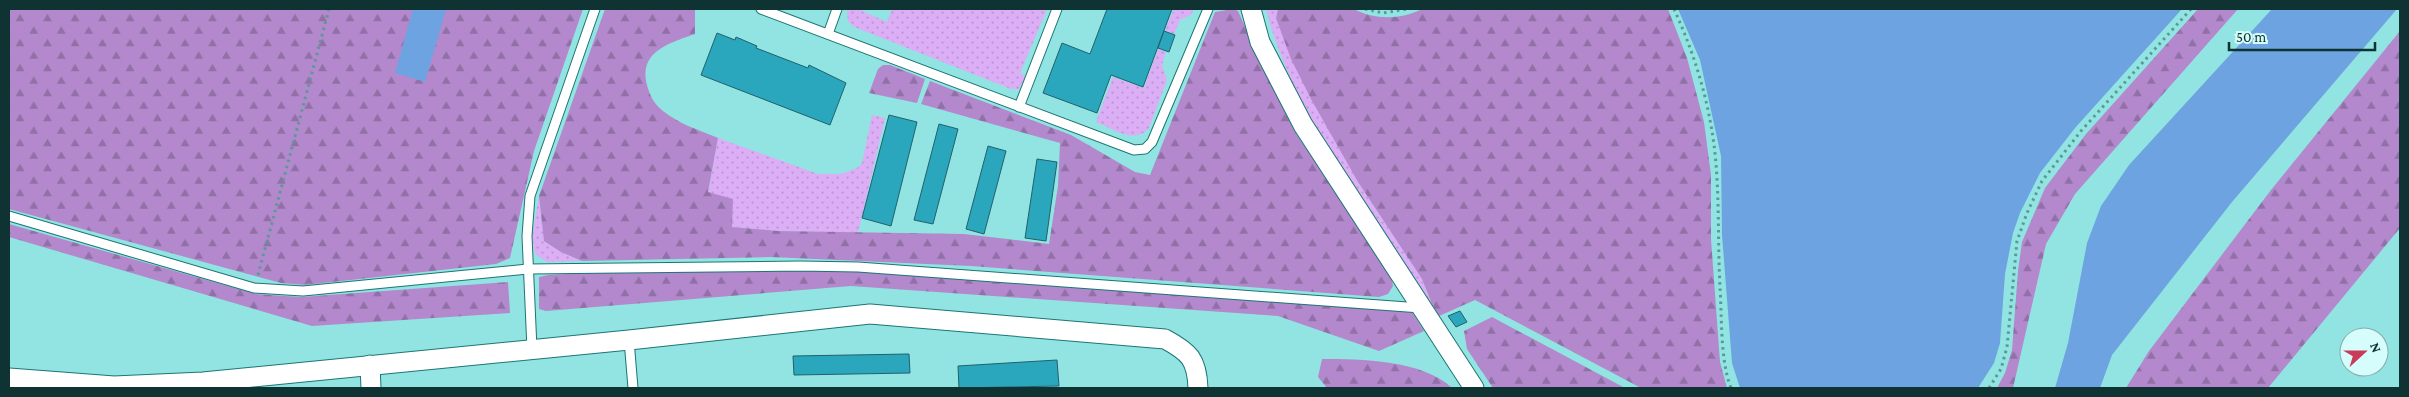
<svg xmlns="http://www.w3.org/2000/svg" width="2409" height="397" font-family="'Crimson Pro',serif">
	<style>
		.grass { fill: url(#grass-dots) }
		.forest { fill: url(#forest-firs) }
		.water { fill: #6da3e1 }
		.building { fill: #2aa7bd; stroke: #22606c }
		.lines { fill: none; stroke-linecap: round; stroke-linejoin: round }
		.service-casing { stroke: #1b7674; stroke-width: 11 }
		.minor-casing { stroke: #1b7674; stroke-width: 21 }
		.path { stroke: #5a9997; stroke-width: 3; stroke-dasharray: 2.5 4; stroke-linecap: butt }
		.service { stroke: #fff; stroke-width: 9 }
		.minor { stroke: #fff; stroke-width: 19 }
	</style>
	<defs>
		<pattern id="grass-dots" width="8" height="8" patternUnits="userSpaceOnUse" patternTransform="scale(1.25)"><rect width="8" height="8" fill="#dbaef5"/><path d="M2 2h.1M6 6h.1" fill="none" stroke="#bb96d2" stroke-width="1.8" stroke-linecap="round"/></pattern>
		<pattern id="forest-firs" width="22" height="20" patternUnits="userSpaceOnUse" patternTransform="scale(1.25)"><rect width="22" height="20" fill="#b388cc"/><path d="M5 1l3.5 6h-7zM16 11l3.5 6h-7z" fill="#9070a6"/></pattern>
	</defs>
	<rect width="100%" height="100%" fill="#91e4e1"/>
	<g class="grass">
		<polygon points="852,9 858,9 887,22 892,9 1047,9 1020,73 1026,76 1019,89 1011,89 854,27 848,21 847,11"/>
		<polygon points="1174,9 1194,9 1191,15 1180,20 1174,34 1165,30"/>
		<path d="M 1266,9 L 1278,9 L 1276,18 L 1358,182 L 1422,279 L 1432,304 L 1439,316 L 1437,317 C 1410,275 1383,234 1356,192 C 1319,134 1283,77 1266,9 Z"/>
		<path d="M 1158,49 L 1166,52 L 1162,65 L 1167,80 L 1149,128 C 1135,145 1113,129 1096,122 L 1113,77 L 1144,88 Z"/>
		<polygon points="872,115 885,118 858,233 778,231 732,227 708,193 718,138 818,174 841,174 857,168 862,163"/>
		<polygon points="539,196 544,241 561,252 582,261 547,262 535,254 532,237"/>
	</g>
	<g class="forest">
		<polygon points="9,9 583,9 534,151 510,258 496,264 305,285 281,283 9,209"/>
		<path d="M 605,9 L 695,9 L 695,34 C 669,43 638,52 647,85 C 650,96 654,104 663,111 C 679,124 699,130 718,138 L 708,192 L 733,199 L 732,227 L 778,231 L 964,234 L 1049,244 L 1058,186 L 1060,143 L 921,104 L 930,81 L 1071,135 L 1135,172 L 1150,175 L 1215,12 L 1233,9 L 1238,11 L 1267,76 L 1295,132 L 1391,276 L 1393,286 L 1388,294 L 1379,297 L 971,266 L 770,257 L 582,261 L 561,252 L 544,241 L 539,196 Z"/>
		<path d="M 1278,9 L 1354,9 C 1374,20 1401,20 1422,9 L 1668,9 L 1687,58 L 1704,122 L 1711,175 L 1711,239 L 1720,362 L 1727,388 L 1641,388 L 1475,300 L 1439,316 L 1432,304 L 1422,279 L 1358,182 L 1311,99 L 1291,59 L 1276,18 Z"/>
		<polygon points="2198,9 2238,9 2075,194 2046,244 2013,388 1997,388 2005,373 2012,350 2018,271 2022,242 2045,188 2086,134"/>
		<polygon points="2400,31 2400,228 2268,388 2126,388 2149,351 2271,190"/>
		<polygon points="883,65 890,65 925,79 917,103 869,93 878,69"/>
		<polygon points="9,224 256,294 301,297 508,282 510,313 312,326 9,237"/>
		<polygon points="801,270 857,271 1275,300 1412,312 1424,331 1379,351 1278,316 851,286 546,311 539,309 539,277 548,275 620,271"/>
		<polygon points="1492,317 1625,388 1493,388 1467,349 1464,331"/>
		<path d="M 1322,359 C 1360,359 1423,360 1452,388 L 1327,388 L 1318,377 Z"/>
	</g>
	<g class="water">
		<polygon points="413,9 446,9 425,82 395,73"/>
		<polygon points="1678,9 2182,9 2075,128 2040,173 2020,213 2013,233 2005,274 2000,343 1994,363 1978,388 1740,388 1732,363 1722,235 1721,156 1700,60"/>
		<polygon points="2272,9 2397,9 2232,202 2112,355 2100,388 2055,388 2068,343 2087,243 2101,206 2129,165"/>
	</g>
	<g class="building">
		<polygon points="1107,9 1172,9 1143,87 1111,75 1097,113 1043,93 1062,43 1090,54"/>
		<polygon points="1164,31 1175,35 1169,52 1158,48"/>
		<polygon points="717,33 735,40 736,37 757,46 756,48 808,68 809,65 846,83 830,125 701,75"/>
		<polygon points="889,115 917,122 891,226 862,218"/>
		<polygon points="939,124 958,129 933,224 914,220"/>
		<polygon points="988,146 1006,151 984,234 966,229"/>
		<polygon points="1037,159 1057,162 1046,241 1025,238"/>
		<polygon points="1460,311 1467,322 1456,327 1448,316"/>
		<polygon points="909,354 910,373 794,375 793,356"/>
		<polygon points="1057,360 1059,386 959,388 958,366"/>
	</g>
	<g class="lines">
		<defs>
			<g id="service">
				<polyline points="761,9 1134,150 1145,149 1152,142 1208,9"/>
				<polyline points="828,34 837,9"/>
				<polyline points="1019,107 1057,9"/>
				<polyline points="9,216 254,288 303,291 528,269 800,266 858,267 1421,308"/>
				<polyline points="629,340 633,388"/>
				<polyline points="532,349 527,236 530,196 595,9"/>
			</g>
			<g id="minor">
				<polyline points="1251,9 1260,42 1303,125 1474,388"/>
				<polyline points="370,365 371,388"/>
				<path d="M 9,378 L 114,386 L 203,382 L 629,340 L 870,314 L 1165,339 C 1189,352 1197,359 1198,388"/>
			</g>
		</defs>
		<use href="#service" class="service-casing"/>
		<use href="#minor" class="minor-casing"/>
		<g class="path">
			<polyline points="1365,9 1383,13 1408,9"/>
			<path d="M 1674,9 C 1690,44 1703,82 1710,120 C 1721,175 1717,232 1720,287 C 1722,317 1720,360 1731,388"/>
			<polyline points="258,275 329,9"/>
			<polyline points="1989,388 2001,369 2007,347 2017,241 2027,213 2042,181 2081,131 2191,9"/>
		</g>
		<use href="#service" class="service"/>
		<use href="#minor" class="minor"/>
	</g>
	<rect width="2409" height="397" fill="none" stroke="#0f3332" stroke-width="20"/>
	<g transform="translate(2364 352) rotate(69)"><circle r="24" fill="#d5fdfb" stroke="#86acab"/>
	<path d="M0-4L9 19L0 12L-9 19Z" fill="#ca3a59"/>
	<text y="-8" font-size="14" font-weight="bold" text-anchor="middle" fill="#0f3332">N</text>
	</g>
	<path d="M2229 42v8h146v-8" fill="none" stroke="#0f3332" stroke-width="2.5"/>
	<text x="2236" y="42" font-size="15" fill="#0f3332" stroke="#d5fdfb" stroke-width="4" paint-order="stroke">50 m</text>
</svg>
